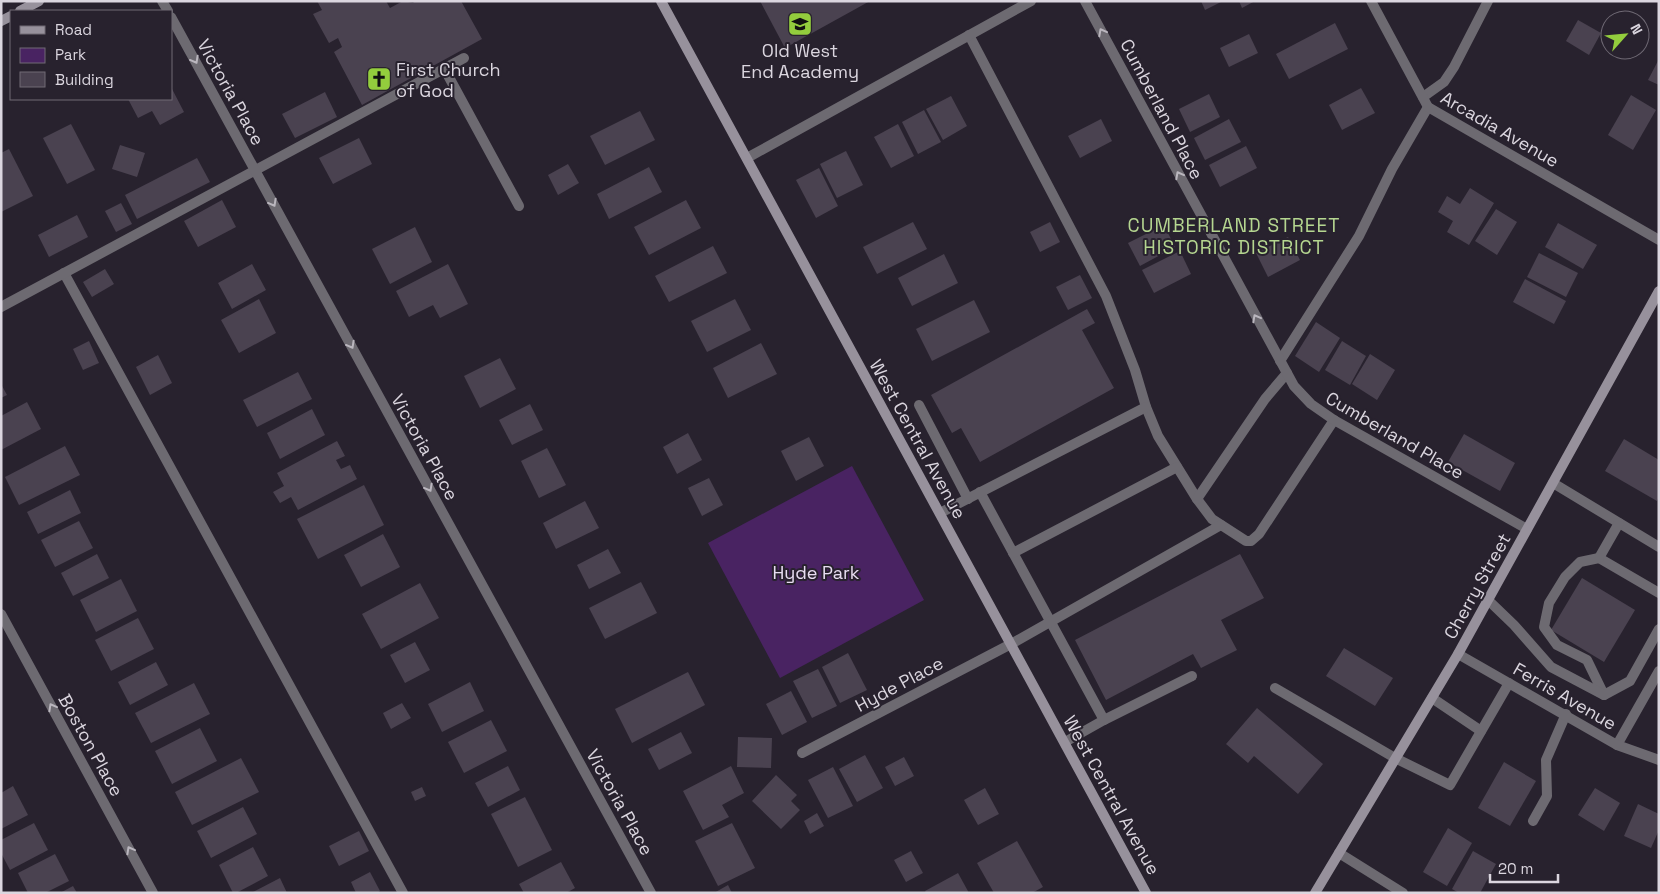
<svg xmlns="http://www.w3.org/2000/svg" width="1660" height="894" font-family="'Space Grotesk',sans-serif">
	<style>
		.green { fill: #492362 }
		.building { fill: #4a4250 }
		.lines { fill: none; stroke-linecap: round; stroke-linejoin: round }
		.lane { stroke: #6d6a71; stroke-width: 10 }
		.street { stroke: #6d6a71; stroke-width: 10 }
		.secondary { stroke: #97919c; stroke-width: 10 }
		.oneway { stroke: #bab6be }
		.labels { text-anchor: middle; dominant-baseline: central; stroke-width: 4; stroke-linejoin: round; paint-order: stroke }
		.poi-label { font-size: 18px; fill: #dbd6df; stroke: #28222e }
		.street-label { font-size: 18px; fill: #dbd6df; stroke: #28222e }
		.park-label { font-size: 18px; fill: #e8ddf2; stroke: #28222e }
		.neighbourhood-label { font-size: 19px; letter-spacing: 1px; fill: #b5d690; stroke: #28222e }
	</style>
	<rect width="100%" height="100%" fill="#28222e"/>
	<polygon class="green" points="852,466 924,600 780,678 708,543"/>
	<g class="building">
		<polygon points="317,1 386,1 390,8 403,1 413,3 415,1 461,1 482,39 362,105 334,52 342,47 338,38 329,43 313,14 322,10"/>
		<polygon points="760,1 870,1 785,48"/>
		<polygon points="1201,1 1223,1 1205,10"/>
		<polygon points="1239,1 1255,1 1242,8"/>
		<polygon points="1578,20 1601,33 1589,55 1566,41"/>
		<polygon points="1335,23 1348,49 1289,79 1276,54"/>
		<polygon points="1249,34 1258,53 1229,67 1220,48"/>
		<polygon points="1659,59 1659,85 1648,80"/>
		<polygon points="171,87 184,112 160,125 152,111 138,118 128,99 171,99"/>
		<polygon points="1361,88 1375,113 1342,130 1329,105"/>
		<polygon points="325,92 337,117 295,138 282,114"/>
		<polygon points="1209,94 1220,117 1190,132 1179,109"/>
		<polygon points="1631,95 1656,110 1633,150 1608,135"/>
		<polygon points="951,96 967,126 943,140 926,109"/>
		<polygon points="924,110 941,142 918,154 902,122"/>
		<polygon points="640,111 655,140 605,165 590,136"/>
		<polygon points="1101,119 1112,141 1080,158 1068,136"/>
		<polygon points="1229,119 1241,142 1205,160 1194,138"/>
		<polygon points="71,124 95,170 67,184 43,138"/>
		<polygon points="898,124 914,156 891,168 874,137"/>
		<polygon points="359,138 372,164 333,184 319,158"/>
		<polygon points="120,145 145,153 137,177 112,169"/>
		<polygon points="1246,146 1257,168 1220,187 1209,165"/>
		<polygon points="9,149 33,196 1,212 1,153"/>
		<polygon points="846,151 863,185 837,198 820,164"/>
		<polygon points="197,158 210,182 137,219 125,195"/>
		<polygon points="568,164 579,183 558,195 548,175"/>
		<polygon points="649,167 662,192 609,219 597,194"/>
		<polygon points="819,168 838,206 816,218 796,180"/>
		<polygon points="1470,188 1494,203 1469,245 1447,232 1453,221 1438,212 1447,196 1460,204"/>
		<polygon points="222,200 236,227 198,247 184,221"/>
		<polygon points="686,200 701,228 649,255 634,227"/>
		<polygon points="121,203 132,224 116,232 105,211"/>
		<polygon points="1496,209 1517,222 1497,255 1475,241"/>
		<polygon points="77,215 88,237 49,257 38,235"/>
		<polygon points="913,222 927,249 877,274 863,247"/>
		<polygon points="1050,222 1060,242 1040,252 1030,232"/>
		<polygon points="1558,223 1597,245 1583,269 1545,247"/>
		<polygon points="1164,225 1175,247 1140,266 1128,243"/>
		<polygon points="415,227 432,262 390,284 372,249"/>
		<polygon points="1288,237 1300,260 1268,277 1256,253"/>
		<polygon points="713,246 727,273 669,302 655,276"/>
		<polygon points="1180,251 1191,274 1154,293 1142,270"/>
		<polygon points="1539,253 1578,273 1566,297 1527,277"/>
		<polygon points="944,254 958,283 912,306 898,278"/>
		<polygon points="252,264 266,290 232,309 218,283"/>
		<polygon points="448,264 468,304 440,318 433,305 409,317 396,291"/>
		<polygon points="105,269 114,284 92,297 83,282"/>
		<polygon points="1080,275 1092,298 1068,310 1056,287"/>
		<polygon points="1525,279 1566,301 1554,324 1513,302"/>
		<polygon points="259,299 276,333 239,353 221,320"/>
		<polygon points="735,299 751,330 707,352 691,321"/>
		<polygon points="974,300 990,332 932,361 916,329"/>
		<polygon points="1087,309 1095,323 1082,330 1114,388 980,462 961,428 952,433 931,395"/>
		<polygon points="1316,322 1340,338 1319,372 1295,356"/>
		<polygon points="89,341 99,363 83,370 73,349"/>
		<polygon points="1342,341 1366,356 1350,385 1325,370"/>
		<polygon points="761,343 777,374 728,398 713,368"/>
		<polygon points="1370,354 1395,370 1377,400 1352,384"/>
		<polygon points="158,355 172,383 150,395 136,367"/>
		<polygon points="500,358 516,389 480,408 464,376"/>
		<polygon points="298,372 312,399 257,427 243,400"/>
		<polygon points="1,384 7,395 1,398"/>
		<polygon points="27,402 41,429 1,450 1,416"/>
		<polygon points="530,404 543,430 512,445 499,420"/>
		<polygon points="312,409 325,435 280,459 267,433"/>
		<polygon points="688,433 702,460 677,474 663,447"/>
		<polygon points="1464,434 1515,463 1500,491 1448,462"/>
		<polygon points="809,437 824,466 796,481 781,451"/>
		<polygon points="1624,439 1659,460 1659,497 1657,501 1605,471"/>
		<polygon points="337,441 345,456 336,460 341,469 350,465 357,479 298,510 291,497 280,503 273,492 284,486 277,473"/>
		<polygon points="65,446 80,475 19,505 5,477"/>
		<polygon points="547,448 566,485 539,498 521,461"/>
		<polygon points="709,478 723,505 702,516 688,488"/>
		<polygon points="364,485 384,525 318,559 297,519"/>
		<polygon points="70,490 81,513 38,534 27,512"/>
		<polygon points="585,501 599,528 556,549 543,523"/>
		<polygon points="79,521 93,548 55,567 41,540"/>
		<polygon points="383,534 400,567 361,587 344,555"/>
		<polygon points="608,549 621,573 589,589 577,565"/>
		<polygon points="97,554 109,578 73,596 61,573"/>
		<polygon points="1240,554 1264,598 1221,620 1237,650 1201,668 1193,654 1106,700 1075,640"/>
		<polygon points="1582,578 1635,610 1604,662 1551,630"/>
		<polygon points="121,579 137,611 96,632 80,600"/>
		<polygon points="641,582 657,613 605,639 589,608"/>
		<polygon points="420,583 439,618 381,649 362,614"/>
		<polygon points="138,618 154,649 111,671 95,640"/>
		<polygon points="415,642 430,670 405,683 390,655"/>
		<polygon points="1344,648 1393,678 1375,706 1326,676"/>
		<polygon points="848,653 867,690 840,703 822,667"/>
		<polygon points="156,662 168,685 130,705 118,682"/>
		<polygon points="818,669 837,706 812,718 793,681"/>
		<polygon points="688,672 705,705 632,743 615,709"/>
		<polygon points="470,682 484,711 442,732 428,704"/>
		<polygon points="194,683 210,714 151,743 135,713"/>
		<polygon points="791,691 807,722 782,735 766,704"/>
		<polygon points="402,703 411,718 391,729 383,713"/>
		<polygon points="1257,708 1323,764 1298,794 1254,756 1248,763 1226,744"/>
		<polygon points="491,720 507,751 464,773 448,742"/>
		<polygon points="200,728 217,761 172,784 155,751"/>
		<polygon points="681,732 692,753 659,770 648,749"/>
		<polygon points="738,737 772,738 771,768 737,767"/>
		<polygon points="865,755 883,788 857,802 839,769"/>
		<polygon points="904,757 914,776 895,786 885,767"/>
		<polygon points="241,758 259,792 192,825 175,792"/>
		<polygon points="1504,762 1536,781 1510,826 1478,808"/>
		<polygon points="508,766 520,790 488,807 475,783"/>
		<polygon points="731,766 744,793 722,805 729,817 703,830 683,791"/>
		<polygon points="833,767 853,806 828,818 808,780"/>
		<polygon points="776,775 797,795 791,801 800,810 781,829 752,801"/>
		<polygon points="13,786 28,815 1,829 1,793"/>
		<polygon points="422,787 426,796 415,801 411,792"/>
		<polygon points="985,788 999,814 978,825 964,800"/>
		<polygon points="1595,788 1620,803 1604,831 1578,815"/>
		<polygon points="525,797 552,850 518,867 491,814"/>
		<polygon points="1638,804 1659,814 1659,830 1651,848 1624,836"/>
		<polygon points="243,807 257,834 211,858 197,831"/>
		<polygon points="817,813 824,826 810,834 804,821"/>
		<polygon points="34,823 48,850 10,870 1,853 1,840"/>
		<polygon points="732,823 755,868 718,886 695,841"/>
		<polygon points="1448,828 1472,843 1447,886 1423,872"/>
		<polygon points="359,831 369,851 339,866 329,846"/>
		<polygon points="1017,841 1043,887 1032,893 994,893 977,863"/>
		<polygon points="253,847 268,876 236,893 233,893 219,865"/>
		<polygon points="911,851 923,873 906,882 894,860"/>
		<polygon points="1473,851 1496,864 1480,893 1459,893 1452,889"/>
		<polygon points="55,854 69,881 45,893 28,893 18,873"/>
		<polygon points="561,862 575,888 566,893 524,893 519,884"/>
		<polygon points="370,872 380,891 377,893 356,893 351,882"/>
		<polygon points="958,873 969,893 926,893 925,891"/>
		<polygon points="280,878 287,893 251,893"/>
		<polygon points="728,885 732,893 714,893"/>
		<polygon points="73,886 77,893 60,893"/>
	</g>
	<g class="lines">
		<g class="lane">
			<polyline points="969,35 1106,296 1135,370 1146,407 1158,436 1197,499 1212,519 1246,541 1251,541 1259,534 1334,420"/>
			<polyline points="444,68 519,206"/>
			<polyline points="1423,97 1444,82 1454,67 1488,1"/>
			<polyline points="64,273 403,893"/>
			<polyline points="1,307 464,58"/>
			<polyline points="1280,361 1359,236 1392,169 1428,107"/>
			<polyline points="919,405 968,499"/>
			<polyline points="1553,483 1659,547"/>
			<polyline points="980,492 1104,720 1065,742"/>
			<polyline points="1197,499 1265,399 1287,373"/>
			<polyline points="940,513 1146,407"/>
			<polyline points="1619,523 1599,558 1659,593"/>
			<polyline points="1013,553 1177,467"/>
			<polyline points="1599,558 1580,562 1565,577 1549,603 1544,627 1557,645 1587,660 1604,695"/>
			<polyline points="1488,600 1514,625 1551,667 1604,695 1630,681 1659,629"/>
			<polyline points="1011,644 1221,525"/>
			<polyline points="1275,688 1395,758 1450,785 1509,683"/>
			<polyline points="1432,698 1481,731"/>
			<polyline points="1104,720 1192,676"/>
			<polyline points="1617,745 1659,671"/>
			<polyline points="1533,821 1547,796 1546,760 1566,714"/>
		</g>
		<g class="street">
			<polyline points="162,1 168,11"/>
			<polyline points="1085,1 1294,386 1311,404 1334,420 1527,529"/>
			<polyline points="1371,1 1428,107 1659,240"/>
			<polyline points="171,17 651,893"/>
			<polyline points="747,158 1031,1"/>
			<polyline points="1,614 153,893"/>
			<polyline points="1458,654 1617,745 1659,760"/>
			<polyline points="802,753 1011,644"/>
			<polyline points="1339,853 1403,893"/>
		</g>
		<g class="secondary">
			<polyline points="661,1 1146,893"/>
			<polyline points="20,11 39,1"/>
			<polyline points="1,21 11,16"/>
			<polyline points="1315,893 1458,654 1659,291"/>
		</g>
	</g>
	<defs><path id="oneway-chevron" d="M-2-3.5L2.5 0L-2 3.5" fill="none" stroke-width="1.6" stroke-linecap="round" stroke-linejoin="round" transform="scale(1.25)"/></defs>
	<g class="oneway">
		<use href="#oneway-chevron" transform="translate(1102 32) rotate(-118)"/>
		<use href="#oneway-chevron" transform="translate(195 60) rotate(61)"/>
		<use href="#oneway-chevron" transform="translate(1179 175) rotate(-118)"/>
		<use href="#oneway-chevron" transform="translate(273 203) rotate(61)"/>
		<use href="#oneway-chevron" transform="translate(1256 318) rotate(-118)"/>
		<use href="#oneway-chevron" transform="translate(351 345) rotate(61)"/>
		<use href="#oneway-chevron" transform="translate(429 488) rotate(61)"/>
		<use href="#oneway-chevron" transform="translate(52 707) rotate(-119)"/>
		<use href="#oneway-chevron" transform="translate(130 850) rotate(-119)"/>
	</g>
	<defs>
		<symbol id="school-square" viewBox="-11 -11 22 22"><rect x="-9" y="-9" width="18" height="18" rx="4" fill="#93cd3d" stroke="#28222e"/><path d="M0-5L7-2L0 1L-7-2ZM-4 1L0 2.5L4 1V4Q0 6-4 4Z" fill="#111"/></symbol>
		<symbol id="church-square" viewBox="-11 -11 22 22"><rect x="-9" y="-9" width="18" height="18" rx="4" fill="#93cd3d" stroke="#28222e"/><path d="M-1.2-6h2.4v3.5h3.3v2.4h-3.3V6h-2.4V-.1h-3.3v-2.4h3.3Z" fill="#111"/></symbol>
	</defs>
	<g fill-rule="evenodd">
		<use href="#school-square" x="786" y="10" width="28" height="28"/>
		<use href="#church-square" x="365" y="65" width="28" height="28"/>
	</g>
	<g class="labels">
		<g class="poi-label">
			<text x="800" y="50">Old West<tspan x="800" dy="21">End Academy</tspan></text>
			<text x="396" y="69" text-anchor="start">First Church<tspan x="396" dy="21">of God</tspan></text>
		</g>
		<g class="street-label">
			<text transform="translate(231 92) rotate(61)">Victoria Place</text>
			<text transform="translate(1162 109) rotate(62)">Cumberland Place</text>
			<text transform="translate(1500 129) rotate(30)">Arcadia Avenue</text>
			<text transform="translate(1395 435) rotate(30)">Cumberland Place</text>
			<text transform="translate(918 439) rotate(61)">West Central Avenue</text>
			<text transform="translate(425 447) rotate(61)">Victoria Place</text>
			<text transform="translate(1477 586) rotate(-61)">Cherry Street</text>
			<text transform="translate(899 684) rotate(-28)">Hyde Place</text>
			<text transform="translate(1565 696) rotate(30)">Ferris Avenue</text>
			<text transform="translate(91 745) rotate(61)">Boston Place</text>
			<text transform="translate(1112 795) rotate(61)">West Central Avenue</text>
			<text transform="translate(620 802) rotate(61)">Victoria Place</text>
		</g>
		<g class="park-label">
			<text x="816" y="572">Hyde Park</text>
		</g>
		<g class="neighbourhood-label">
			<text x="1234" y="225">CUMBERLAND STREET<tspan x="1234" dy="22">HISTORIC DISTRICT</tspan></text>
		</g>
	</g>
	<rect width="1660" height="894" fill="none" stroke="#dbd6df" stroke-width="5"/>
	<rect x="10" y="10" width="162" height="90" fill="#28222e" stroke="#706a75"/>
	<rect x="20" y="26" width="25" height="8" fill="#97919c" stroke="#706a75"/>
	<text x="55" y="35" font-size="15" fill="#dbd6df">Road</text>
	<rect x="20" y="48" width="25" height="15" fill="#492362" stroke="#706a75"/>
	<text x="55" y="60" font-size="15" fill="#dbd6df">Park</text>
	<rect x="20" y="72" width="25" height="15" fill="#4a4250" stroke="#706a75"/>
	<text x="55" y="85" font-size="15" fill="#dbd6df">Building</text>
	<g transform="translate(1625 35) rotate(63)"><circle r="24" fill="#28222e" stroke="#706a75"/>
	<path d="M0-4L9 19L0 12L-9 19Z" fill="#93cd3d"/>
	<text y="-8" font-size="14" font-weight="bold" text-anchor="middle" fill="#dbd6df">N</text>
	</g>
	<path d="M1490 874v8h68v-8" fill="none" stroke="#dbd6df" stroke-width="2.5"/>
	<text x="1498" y="874" font-size="15" fill="#dbd6df" stroke="#28222e" stroke-width="4" paint-order="stroke">20 m</text>
</svg>
